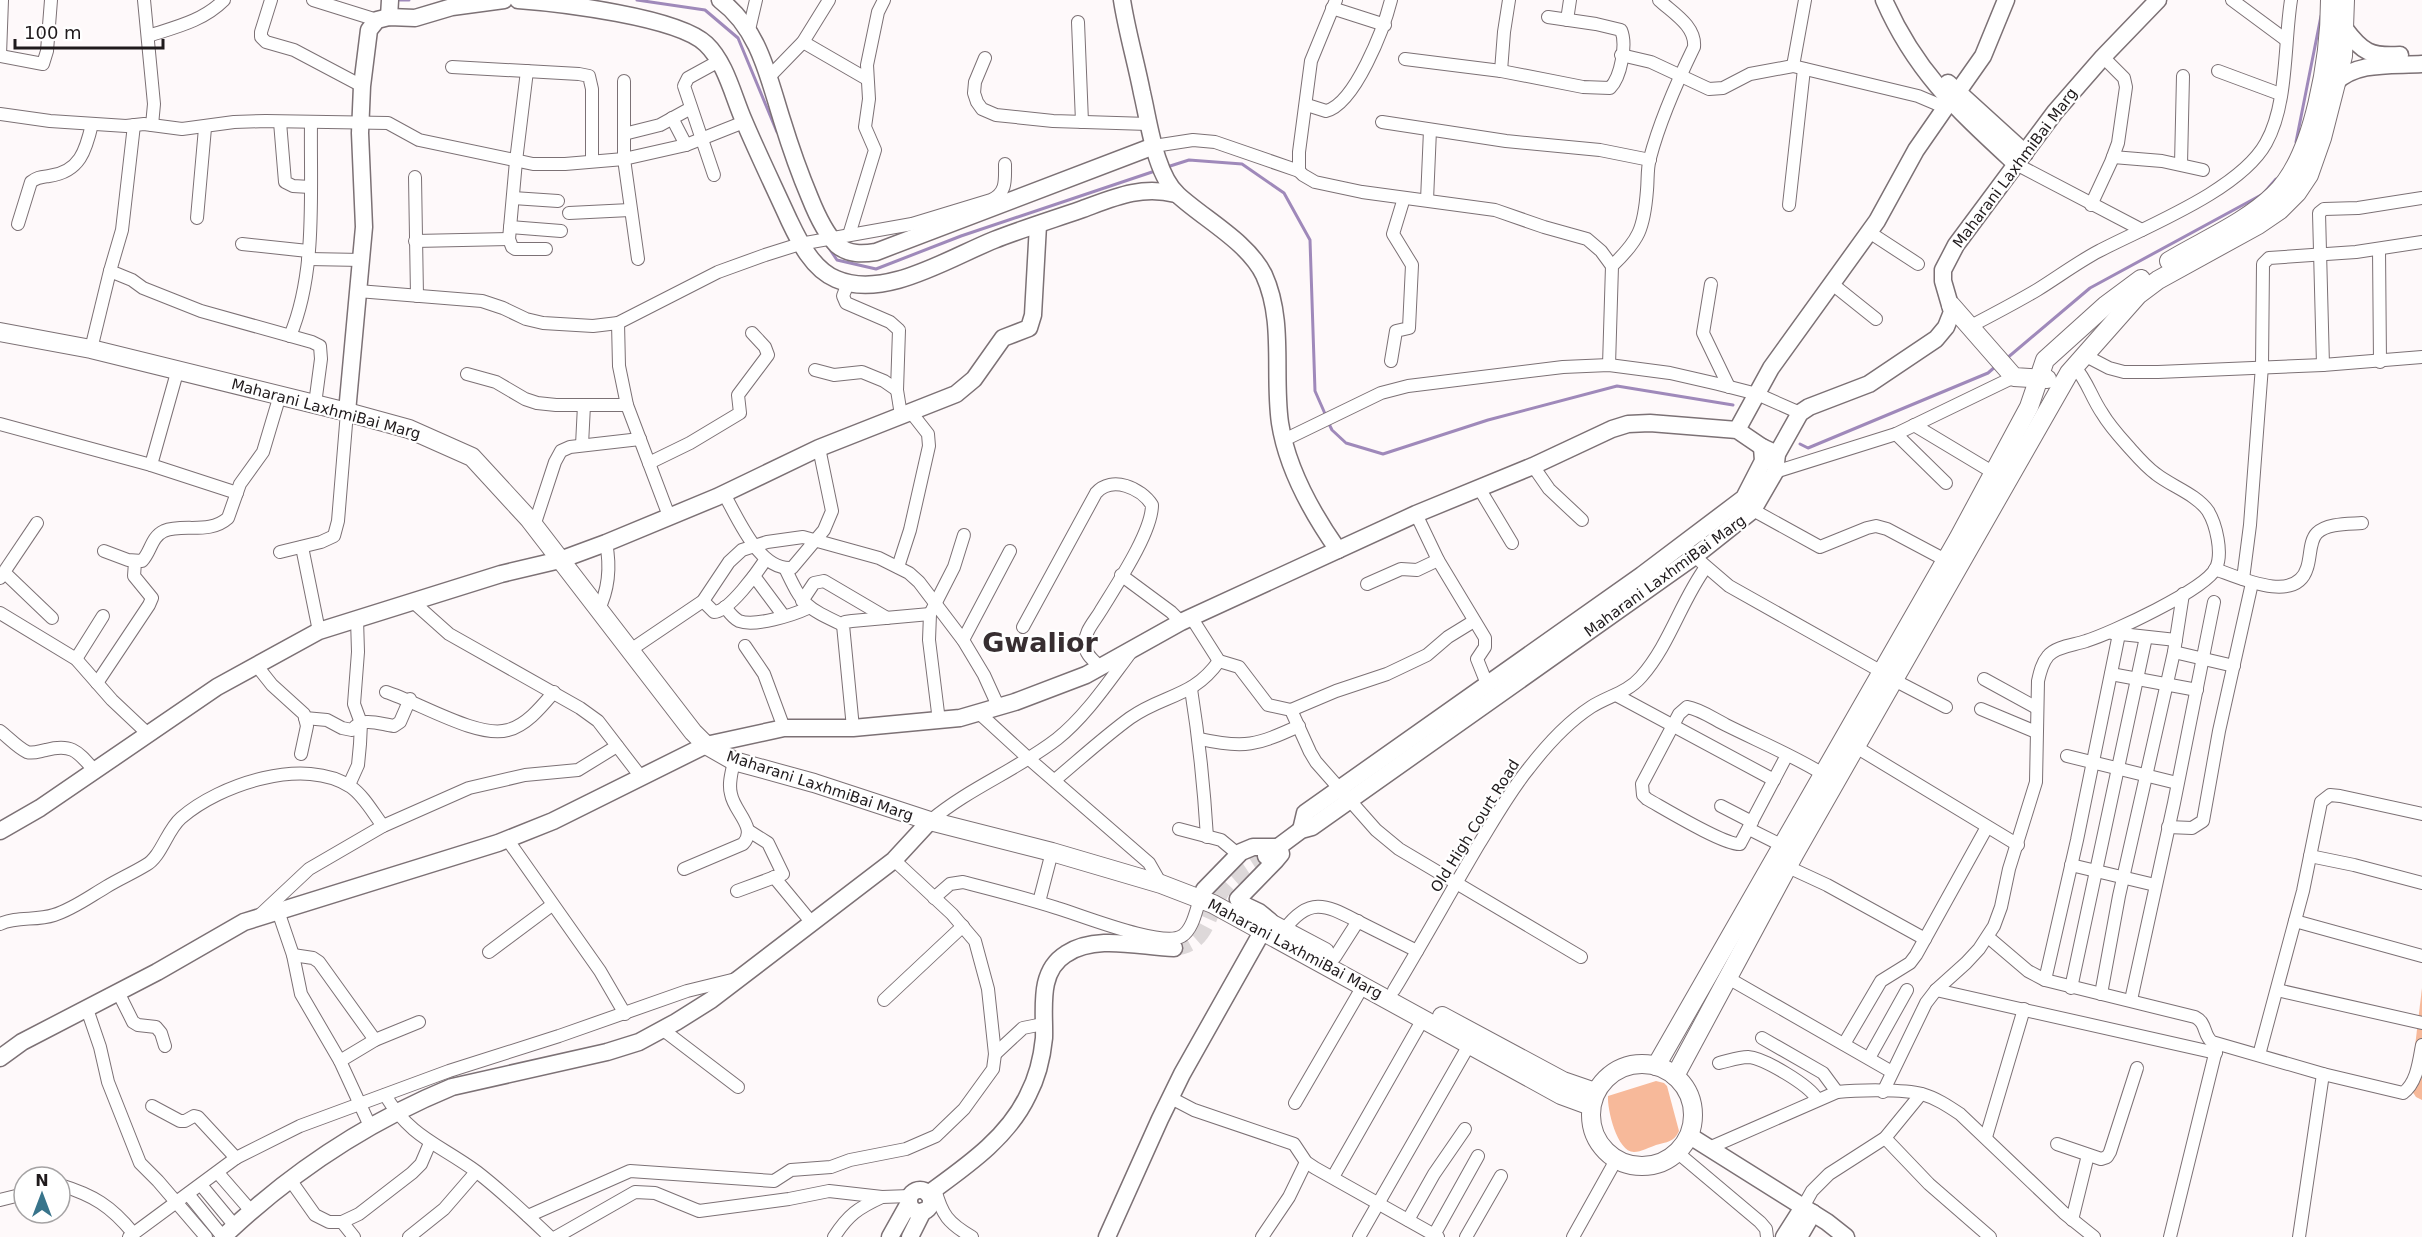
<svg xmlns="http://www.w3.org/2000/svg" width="2422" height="1237" font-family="'DejaVu Sans',sans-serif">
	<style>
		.green { fill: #f7b99a }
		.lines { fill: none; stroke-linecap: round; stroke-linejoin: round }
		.stream { stroke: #9f89ba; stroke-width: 3 }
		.secondary-tunnel { stroke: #ddd8d9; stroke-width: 16; stroke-dasharray: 16 8; stroke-linecap: butt }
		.street-casing { stroke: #7c7175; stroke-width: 14 }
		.secondary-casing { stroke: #7c7175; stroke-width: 19 }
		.primary-casing { stroke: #7c7175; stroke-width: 20 }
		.street { stroke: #fff; stroke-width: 12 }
		.secondary { stroke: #fff; stroke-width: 16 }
		.primary { stroke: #fff; stroke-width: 18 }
		.labels { text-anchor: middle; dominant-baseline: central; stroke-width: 4.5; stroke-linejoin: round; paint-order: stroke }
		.street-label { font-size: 15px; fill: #1f1a1c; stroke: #fff }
		.town-label { font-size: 27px; font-weight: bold; fill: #372e31; stroke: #fff }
	</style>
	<rect width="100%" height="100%" fill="#fef9fa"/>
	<g class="green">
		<polygon points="2422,988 2422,1100 2416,1097 2410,1088"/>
		<path d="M 1656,1081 L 1664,1083 L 1667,1086 L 1679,1131 C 1674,1142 1667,1142 1656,1145 C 1650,1147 1641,1152 1634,1152 C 1617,1152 1607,1109 1608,1096 Z"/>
	</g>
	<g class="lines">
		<g class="stream">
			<polyline points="400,0 409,0"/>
			<polyline points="637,0 705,10 738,38 777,132"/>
			<polyline points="2296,142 2321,16"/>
			<polyline points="1167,167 1189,160 1242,164 1284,193 1310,240 1315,391 1326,416"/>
			<polyline points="827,245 837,260 876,269 961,236 1158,170"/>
			<polyline points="2006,359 2090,288 2263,194 2276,179"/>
			<polyline points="1328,422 1332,430 1346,443 1383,454 1488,420 1617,386 1733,405"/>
			<polyline points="1800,444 1808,448 1988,373 1996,366"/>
		</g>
		<path class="secondary-tunnel" d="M 1174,948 C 1208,944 1206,916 1222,891 C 1232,876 1251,866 1266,856"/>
		<defs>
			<g id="street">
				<polyline points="144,0 154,104 152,125"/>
				<polyline points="271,0 261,32 261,37 266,42 294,50 362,86"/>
				<polyline points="313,0 377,20"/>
				<polyline points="1336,0 1311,61 1299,152 1299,171 1303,175 1315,182 1362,192 1495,210 1544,227 1587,239 1601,251 1612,266"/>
				<polyline points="2232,0 2286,40"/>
				<polyline points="1332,8 1385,25"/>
				<polyline points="1567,20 1570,0"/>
				<polyline points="1078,22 1082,122"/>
				<polyline points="749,30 756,0"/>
				<path d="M 148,36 C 176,27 203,21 224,0"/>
				<polyline points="803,42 867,79"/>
				<polyline points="0,55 2,0"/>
				<polyline points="1621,55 1651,62 1709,89 1723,88 1750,74 1793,66 1918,96 1944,107"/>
				<polyline points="0,56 43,64 47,51 51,0"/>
				<polyline points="985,58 975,82 974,93 977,102 982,109 996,115 1053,121 1148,124"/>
				<path d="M 1405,59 L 1501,71 L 1583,87 L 1610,88 C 1621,77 1627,44 1621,30 L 1596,24 L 1548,17"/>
				<polyline points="1793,66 1805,0"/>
				<polyline points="452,67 579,74 589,76 592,89 592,161"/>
				<polyline points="527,71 516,161 509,239 512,247 515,249 546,249"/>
				<polyline points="1501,71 1504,32 1509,0"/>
				<polyline points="2218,71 2280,94"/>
				<polyline points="769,77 803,42 829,0"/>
				<polyline points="624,81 624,159 638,259"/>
				<path d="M 1307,105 L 1326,111 C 1355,104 1384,28 1391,0"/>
				<polyline points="0,114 50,121 126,126 144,124 182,129 234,122 266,121 388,123 419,140 533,164 565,164 624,159 686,145 744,122"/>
				<polyline points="672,118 686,145"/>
				<polyline points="280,122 285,182 293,186 310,187"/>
				<polyline points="1382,122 1506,141 1600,150 1650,160"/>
				<polyline points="134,125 122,230 110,271 132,280 143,288 201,311 312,342 320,346 321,359 315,404"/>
				<polyline points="624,134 660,125 691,108"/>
				<polyline points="1154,146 1193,140 1215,142 1299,171"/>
				<polyline points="2113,157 2162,161 2203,170"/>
				<polyline points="2016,164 2142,230"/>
				<polyline points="2181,164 2183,76"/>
				<polyline points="714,175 684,86 688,78 719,61"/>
				<polyline points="415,177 417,296"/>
				<polyline points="513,198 558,201"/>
				<polyline points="1427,200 1430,130"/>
				<polyline points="1789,205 1804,69"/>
				<polyline points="2091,205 2111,162 2118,143 2126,87 2124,78 2103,57"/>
				<polyline points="569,213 630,210"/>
				<polyline points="197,218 205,128"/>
				<path d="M 18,224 L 31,182 C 37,177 42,177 49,176 C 80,172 86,150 92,124"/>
				<polyline points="510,227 561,231"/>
				<polyline points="1869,232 1918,264"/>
				<polyline points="849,235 875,150 865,127 869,99 867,65 878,12 884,0"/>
				<polyline points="415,241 509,239"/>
				<polyline points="242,244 308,251"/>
				<polyline points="2379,249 2380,362"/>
				<polyline points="308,259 362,260"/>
				<polyline points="848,283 843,296 846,303 890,322 899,330 897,390 901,415"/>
				<polyline points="1831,283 1876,319"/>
				<polyline points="1711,284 1703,333 1729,387"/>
				<path d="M 358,291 L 482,301 L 503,308 L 526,319 L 543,323 L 593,326 L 618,323 L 718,272 L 765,255 L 800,244 L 912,224 L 991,200 C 1007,193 1005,180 1005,164"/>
				<polyline points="618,323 619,366 627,405 669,516"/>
				<path d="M 1969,327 C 1992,315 2015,303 2037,290 C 2058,277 2078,262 2099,251 C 2147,226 2240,190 2266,143 C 2288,104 2284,44 2291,0"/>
				<path d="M 290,336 C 317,272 310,192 311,123"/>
				<polyline points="91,349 110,271"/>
				<polyline points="2084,355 2109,368 2124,372 2158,372 2323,365 2422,357"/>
				<polyline points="1391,361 1396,331 1409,328 1412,265 1393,234 1404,198"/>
				<path d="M 1609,365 L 1612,266 C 1639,240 1644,229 1647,190 C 1648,179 1647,168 1650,158 C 1660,120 1677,82 1694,47 C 1696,26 1673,13 1659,0"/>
				<polyline points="2323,365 2319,213 2324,209 2358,208 2422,198"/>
				<polyline points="178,369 151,465 237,493"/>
				<polyline points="815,370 834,375 862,372 884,381 897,390"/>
				<polyline points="467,374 496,382 525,399 537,403 556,405 627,405"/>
				<polyline points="0,424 151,465"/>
				<polyline points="1914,425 1994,473"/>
				<polyline points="1896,434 1946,483"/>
				<polyline points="1284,440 1381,393 1408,386 1563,367 1609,365 1670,373 1718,384 1757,394 1800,413"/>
				<polyline points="582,445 584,405"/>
				<polyline points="649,463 690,443 740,413 738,395 768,355 765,347 752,333"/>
				<polyline points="1533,466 1549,489 1582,520"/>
				<polyline points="1775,472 1896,434 2014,377"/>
				<polyline points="1479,488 1512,543"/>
				<path d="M 724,494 C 738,518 759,571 792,568 L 824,530 L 832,511 L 819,448"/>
				<polyline points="1753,510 1820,547 1867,528 1876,526 1887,529 1951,563"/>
				<polyline points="1416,514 1438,560 1485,638 1485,647 1477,659 1487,684"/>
				<polyline points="534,526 555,462 561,451 570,447 640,439"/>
				<polyline points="302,547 319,631"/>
				<path d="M 104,551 L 128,560 L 142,561 C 151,552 151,537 164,531 C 183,523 209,535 228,518 L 240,484 L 263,452 L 280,395"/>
				<polyline points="280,552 321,542 334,536 338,521 347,412"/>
				<polyline points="1701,562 1729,586 1882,672"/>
				<polyline points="898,567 910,530 929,446 928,434 910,411"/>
				<path d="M 785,568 C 803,606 805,607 843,625"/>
				<path d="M 2215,569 C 2238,577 2296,605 2307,568 C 2311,557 2309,541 2317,533 C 2327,523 2349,524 2362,523"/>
				<polyline points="5,573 52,618"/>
				<polyline points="1121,575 1171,612 1181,622"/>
				<polyline points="754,576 783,615"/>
				<polyline points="0,578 37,523"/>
				<polyline points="2243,579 2250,525 2262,366 2263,264 2269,258 2356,252 2422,242"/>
				<polyline points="1367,584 1401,569 1417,570 1438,560"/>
				<polyline points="412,601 449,634 580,708 598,721 641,777"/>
				<path d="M 703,601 L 714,612 C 729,612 758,571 766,559"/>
				<polyline points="802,601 814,583 824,581 887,618"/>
				<path d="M 725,607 C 729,612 733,618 739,621 C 755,627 793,615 808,608"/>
				<path d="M 598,611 C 609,589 611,568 606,543"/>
				<polyline points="0,613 76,659 112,700 147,733"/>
				<polyline points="1191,617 1219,661 1239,667 1268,705 1291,710 1310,752 1316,762 1376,830 1399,849 1581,957"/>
				<path d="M 1023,627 L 1096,493 C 1112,475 1141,488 1152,505 C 1152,533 1115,587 1100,612 C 1094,622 1084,632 1085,645 C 1085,654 1093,660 1100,667"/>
				<polyline points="2112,633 2176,640"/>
				<polyline points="963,640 1010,551"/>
				<polyline points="745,646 764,674 784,728"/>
				<polyline points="629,651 703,601 729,562 742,550 767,542 803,537 879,558 909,573 919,582 963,640 984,675 999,708"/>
				<polyline points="2174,652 2234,666"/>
				<polyline points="76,659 103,616"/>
				<polyline points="257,666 272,685 304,714 307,726 301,754"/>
				<polyline points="2111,674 2197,690"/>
				<polyline points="1984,679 2037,708"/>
				<polyline points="1894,680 1946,707"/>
				<polyline points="97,683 149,605 152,598 134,576 135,562"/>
				<path d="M 1191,689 C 1199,739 1204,788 1207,837"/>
				<path d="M 386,692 C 418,702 478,739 508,730 C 527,725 542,706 554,692"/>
				<polyline points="1616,695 1774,780"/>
				<polyline points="1981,709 2036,732"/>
				<polyline points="1291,710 1336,691 1387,674 1427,655 1448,637 1474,621"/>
				<polyline points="979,713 1028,758 1149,863 1161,884"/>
				<path d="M 305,718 L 327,720 L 342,728 L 352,730 C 362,716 379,724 394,726 L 400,722 L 410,699"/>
				<polyline points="939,721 929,640 930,614 954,567 964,535"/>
				<polyline points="853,728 843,625 845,622 852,621 930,614"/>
				<path d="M 0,731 C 8,737 18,748 27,752 C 33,754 40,751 46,750 C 72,743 78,752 94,770"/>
				<path d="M 1200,739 C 1245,749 1257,745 1299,726"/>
				<polyline points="1856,747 2018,845"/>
				<path d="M 1787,755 L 1740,844 C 1724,845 1665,809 1647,799 L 1643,795 L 1642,784 L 1679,714 L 1687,707 C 1700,709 1714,719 1726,725 C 1758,741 1792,755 1823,774"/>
				<polyline points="2067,756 2177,783"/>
				<path d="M 1055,780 C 1080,759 1104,737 1130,718 C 1164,694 1193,698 1219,661"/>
				<polyline points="349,785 358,765 360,744 361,723 354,704 358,652 357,619"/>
				<polyline points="1721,806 1752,822"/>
				<path d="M 930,821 C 969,788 1017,770 1057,739 C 1086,716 1109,681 1131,652"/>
				<polyline points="2168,827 2192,828 2203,821 2219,731 2252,583"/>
				<polyline points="1179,829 1221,840 1239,855"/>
				<polyline points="1749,829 1781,845"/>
				<polyline points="507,839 600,971 625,1014"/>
				<polyline points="2310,856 2354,865 2422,883"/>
				<polyline points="2071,865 2155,885"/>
				<polyline points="1788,867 1827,885 1925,939"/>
				<path d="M 684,869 L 743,844 C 758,828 734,812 731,794 C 728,783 732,772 734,761"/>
				<polyline points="774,877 812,923"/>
				<polyline points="737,891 783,874 768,843 749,831"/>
				<path d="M 934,898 L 950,884 L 963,882 C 994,890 1026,898 1057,908 C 1081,915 1162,948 1182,936 C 1193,929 1196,910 1200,899"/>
				<polyline points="1039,902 1052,852"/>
				<polyline points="278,911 293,955 301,994 340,1061 370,1126"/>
				<polyline points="261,914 309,869 383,826 469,788 525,775 578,770 617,746"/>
				<polyline points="2295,921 2422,956"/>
				<path d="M 0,924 C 17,916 36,921 54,915 C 73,909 89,897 106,887 C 119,879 133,873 146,865 C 161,857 167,830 181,818 C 220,784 305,756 351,787 C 364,796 373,813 383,826"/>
				<path d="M 1284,930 C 1311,893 1329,907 1363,924 C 1381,933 1399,942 1417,951"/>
				<path d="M 1988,937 L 2028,971 L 2045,980 L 2195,1017 C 2207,1023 2203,1035 2212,1042 L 2323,1074 L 2403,1093 C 2417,1083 2419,1061 2422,1045"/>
				<polyline points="489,952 552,905"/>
				<polyline points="293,955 313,958 319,962 375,1040"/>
				<polyline points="1335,957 1358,921"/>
				<polyline points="1728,978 1892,1072"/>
				<polyline points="2045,980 2077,840 2119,634"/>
				<polyline points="2071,988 2146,637"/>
				<path d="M 1394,990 C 1423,942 1450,893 1479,844 C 1495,818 1510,791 1529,768 C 1546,746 1568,722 1591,707 C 1608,696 1627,693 1641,677 C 1670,644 1681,601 1706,567"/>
				<polyline points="1936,990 2216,1053"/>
				<polyline points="2277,990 2422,1023"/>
				<polyline points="118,992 133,1022 138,1025 156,1027 161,1033 165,1046"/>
				<polyline points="2101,994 2119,896 2174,652 2183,594"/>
				<polyline points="884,1000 963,926"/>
				<polyline points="2131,1000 2174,803 2214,602"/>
				<polyline points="87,1009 100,1047 108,1082 140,1163 158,1181 206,1237"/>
				<polyline points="662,1029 738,1087"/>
				<polyline points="1762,1038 1823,1073 1837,1092"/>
				<polyline points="1844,1044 1881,981 1910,963 1916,955 1987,827"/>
				<polyline points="995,1054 1023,1028 1043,1024"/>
				<polyline points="2259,1055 2303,891 2321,802 2330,795 2340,796 2422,814"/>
				<polyline points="1869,1058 1907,990"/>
				<polyline points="340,1061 375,1040 419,1022"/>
				<path d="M 1719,1063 C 1728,1061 1739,1057 1748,1057 C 1764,1058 1809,1085 1817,1099"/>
				<path d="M 1883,1092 L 1926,1003 L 1936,990 L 1966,963 L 1979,949 L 1994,926 L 2001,907 L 2009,869 L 2036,782 L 2038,681 C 2040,672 2042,663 2048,656 C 2056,646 2075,645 2086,641 C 2111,633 2205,590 2216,568 C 2223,553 2216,524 2208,511 C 2196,494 2171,486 2156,474 C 2145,466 2136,455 2127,445 C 2118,435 2109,425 2102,413 C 2091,397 2087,380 2074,366"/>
				<path d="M 385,1095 C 411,1138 439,1144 477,1172 C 503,1192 527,1215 550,1237"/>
				<polyline points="1171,1098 1194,1110 1294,1144 1306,1162 1315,1168 1438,1237"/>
				<polyline points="1295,1103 1363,986"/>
				<polyline points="152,1106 180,1121 185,1121 194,1116 198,1117 236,1158"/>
				<polyline points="1986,1137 2024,1009"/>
				<polyline points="1885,1138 1929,1184 1990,1237"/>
				<polyline points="2057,1144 2101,1159 2107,1157 2110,1152 2137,1068"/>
				<path d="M 1709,1148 L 1837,1092 C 1857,1090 1904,1089 1922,1094 C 1936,1098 1948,1106 1960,1114 L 2064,1213 L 2094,1237"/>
				<polyline points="1678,1153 1760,1222 1766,1229 1767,1237"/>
				<polyline points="218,1173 251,1211"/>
				<polyline points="1333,1177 1423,1019"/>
				<polyline points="291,1181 315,1215 329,1222 342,1222 359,1214 412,1173 421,1164 430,1143"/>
				<path d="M 60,1185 C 93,1195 111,1206 133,1233"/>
				<polyline points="201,1185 235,1226"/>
				<path d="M 935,1189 C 942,1215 948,1223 972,1237"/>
				<polyline points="188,1194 223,1237"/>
				<polyline points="0,1200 24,1194"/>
				<polyline points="1803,1207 1812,1191 1829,1174 1885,1138 1921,1094"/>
				<polyline points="528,1216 630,1171 774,1181 791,1170 831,1167 850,1160 906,1149 936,1136 964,1109 993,1069 995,1054 988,989 975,941 952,914 894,860"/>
				<polyline points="1408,1220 1434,1174 1465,1129"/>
				<polyline points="2072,1220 2088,1155"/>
				<polyline points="342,1222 354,1237"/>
				<polyline points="1434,1235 1478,1156"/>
				<polyline points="129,1237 236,1158 300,1126 449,1071 559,1036 687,991 736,979"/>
				<polyline points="409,1237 444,1209 476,1172"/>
				<polyline points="556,1237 635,1192 655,1193 699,1211 789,1199 829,1191 882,1197 910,1196"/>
				<path d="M 834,1237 C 848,1215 858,1208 882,1197"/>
				<polyline points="1262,1237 1289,1197 1306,1162"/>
				<polyline points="1359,1237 1469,1045"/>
				<polyline points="1466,1237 1501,1176"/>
				<polyline points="1573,1237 1616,1160"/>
				<polyline points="2170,1237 2217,1046"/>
				<polyline points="2299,1237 2323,1074"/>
			</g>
			<g id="secondary">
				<path d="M 518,0 C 559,3 678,17 706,44 C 726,63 733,96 744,121 C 758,154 774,187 789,220 C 799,241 812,269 836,279 C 884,300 949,258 994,240 C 1022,229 1051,220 1080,210 C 1113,198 1140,185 1176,194"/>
				<path d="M 720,0 C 759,29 768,76 782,120 C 790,146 799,172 810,198 C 816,213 825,233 837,245 C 849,255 863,254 876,252 L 1154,146"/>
				<path d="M 1122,0 C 1127,32 1136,62 1142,93 C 1149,122 1155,174 1178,195 C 1204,219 1248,242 1264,275 C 1285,321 1273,374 1280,423 C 1287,468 1312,513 1338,550"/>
				<path d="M 1884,0 C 1916,73 1959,111 2016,164"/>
				<polyline points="389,17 390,0"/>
				<path d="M 2345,29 C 2362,52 2371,57 2400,55"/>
				<polyline points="1948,83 2025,153"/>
				<path d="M 2335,83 C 2356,61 2393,66 2422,64"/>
				<polyline points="1957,93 1983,56 2006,0"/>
				<polyline points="347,412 364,227 360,133 362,86 369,30 377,20 389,17 415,18 452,7 504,0"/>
				<polyline points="1737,430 1771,368 1877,221 1916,150 1950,101"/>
				<polyline points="1301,830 1305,813 1642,575 1744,498 1763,461 1762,447"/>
				<polyline points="0,831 40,808 217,687 319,631 501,574 560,560 606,543 717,497 819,448 956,394 974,379 1003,338 1029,328 1033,315 1038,225"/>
				<polyline points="1266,856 1301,830 1312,827 1695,556 1753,510 1775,472 1777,454 1800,413 1809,407 1869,384 1936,339 1946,327 1952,312 1943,281 1943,270 1956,245 2055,112 2103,57 2158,0"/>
				<polyline points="1204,890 1241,852 1253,847 1278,847"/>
				<polyline points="1270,921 1259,912 1240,903 1238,899 1276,860 1281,854 1280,850"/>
				<polyline points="0,1058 22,1042 157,972 244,922 498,843 553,821 706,745 784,728 853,728 960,718 1015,702 1086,675 1181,622 1416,514 1533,466 1612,429 1628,424 1650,423 1737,430 1762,447 1777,454"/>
				<polyline points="1690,1136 1827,1222 1846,1237"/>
				<circle cx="920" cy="1201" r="11"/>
				<path d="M 928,1194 C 965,1167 1008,1138 1028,1095 C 1037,1078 1042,1058 1044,1038 C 1045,1010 1037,972 1066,954 C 1096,934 1140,947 1174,948"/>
				<path d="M 223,1237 C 289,1174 367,1122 452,1087 L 607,1052 L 639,1042 L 676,1022 L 711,1000 L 894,860 L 930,821"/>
				<polyline points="890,1237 909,1203"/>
				<polyline points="910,1237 923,1211"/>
				<polyline points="1107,1237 1160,1119 1182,1074 1262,932"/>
				<polyline points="1784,1237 1803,1207"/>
				<polyline points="1799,1237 1813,1213"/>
			</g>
			<g id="primary">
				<path d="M 2169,261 C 2204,240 2245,223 2274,195 C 2315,157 2330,54 2330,0"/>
				<polyline points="1951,305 2014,377 2047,379"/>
				<polyline points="0,332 91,349 347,412 409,429 472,457 529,519 693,732 706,745 734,761 814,783 930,821 1052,852 1161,884 1213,904 1561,1095 1591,1106"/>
				<polyline points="1259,917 1325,952"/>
				<polyline points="1442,1016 1563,1081 1595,1092"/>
				<circle cx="1642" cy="1115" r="51"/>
				<polyline points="1656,1066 1958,539 2029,407 2045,360 2106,305 2141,279"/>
				<polyline points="1675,1076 1795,853 2069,373 2138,295 2158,280 2258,225 2280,210 2297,193 2309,175 2322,138 2343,56 2345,0"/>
			</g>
		</defs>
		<use href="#street" class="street-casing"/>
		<use href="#secondary" class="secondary-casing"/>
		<use href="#primary" class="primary-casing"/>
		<use href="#street" class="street"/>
		<use href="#secondary" class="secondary"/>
		<use href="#primary" class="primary"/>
	</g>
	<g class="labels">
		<g class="street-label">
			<text transform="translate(2015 168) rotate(-53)">Maharani LaxhmiBai Marg</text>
			<text transform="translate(326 409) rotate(15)">Maharani LaxhmiBai Marg</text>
			<text transform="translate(1665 576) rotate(-36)">Maharani LaxhmiBai Marg</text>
			<text transform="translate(820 786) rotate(18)">Maharani LaxhmiBai Marg</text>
			<text transform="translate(1475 826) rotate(-58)">Old High Court Road</text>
			<text transform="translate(1295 949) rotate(28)">Maharani LaxhmiBai Marg</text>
		</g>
		<g class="town-label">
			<text x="1040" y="642">Gwalior</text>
		</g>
	</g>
	<g transform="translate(42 1195)"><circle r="28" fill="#ffffff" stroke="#a5a3a4" stroke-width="1.5"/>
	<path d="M0-4.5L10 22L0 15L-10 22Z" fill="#38748b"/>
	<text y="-9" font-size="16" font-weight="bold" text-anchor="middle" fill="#1f1a1c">N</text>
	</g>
	<path d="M15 39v9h148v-9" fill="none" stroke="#1f1a1c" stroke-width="3"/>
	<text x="24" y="39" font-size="18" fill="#1f1a1c" stroke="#ffffff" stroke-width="4.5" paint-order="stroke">100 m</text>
</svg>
